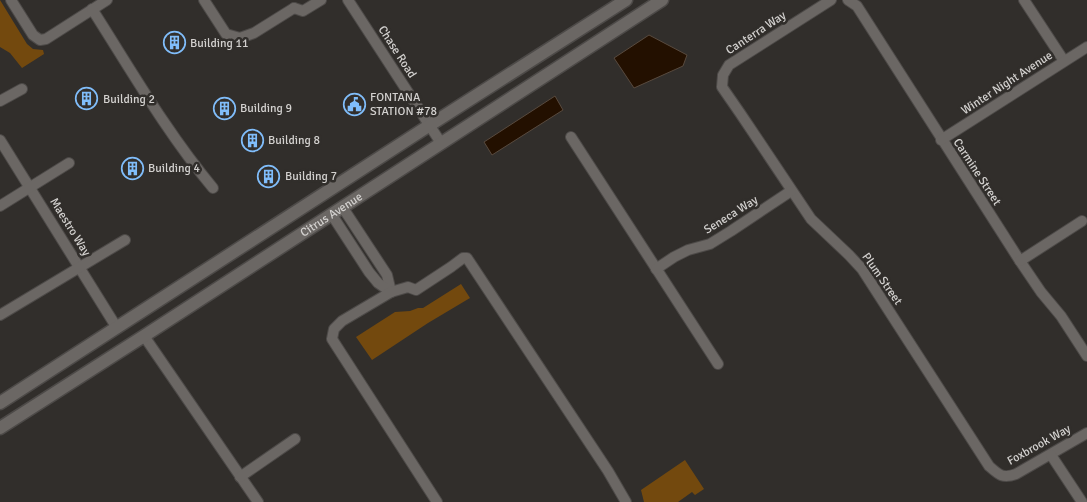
<svg xmlns="http://www.w3.org/2000/svg" width="1087" height="502" font-family="Signika,sans-serif">
	<style>
		.green { fill: #73490e }
		.water { fill: #231000; stroke: #584a3e }
		.lines { fill: none; stroke-linecap: round; stroke-linejoin: round }
		.minor-casing { stroke: #4d4a48; stroke-width: 12 }
		.secondary-casing { stroke: #4d4a48; stroke-width: 15 }
		.minor { stroke: #6b6764; stroke-width: 10 }
		.secondary { stroke: #6b6764; stroke-width: 12 }
		.labels { text-anchor: middle; dominant-baseline: central; stroke-width: 5; stroke-linejoin: round; paint-order: stroke }
		.street-label { font-size: 12px; fill: #d3d1cf; stroke: #312e2b }
		.poi-label { font-size: 12px; fill: #d3d1cf; stroke: #312e2b; text-anchor: start }
	</style>
	<rect width="100%" height="100%" fill="#312e2b"/>
	<g class="green">
		<polygon points="0,0 27,44 33,49 43,50 44,54 22,68 10,53 0,47"/>
		<polygon points="461,284 470,298 428,323 372,360 356,337 395,312 410,311 418,308 423,308"/>
		<polygon points="685,460 704,489 695,495 692,492 678,502 644,502 641,490"/>
	</g>
	<g class="water">
		<polygon points="649,35 687,55 683,66 634,88 614,58"/>
		<polygon points="555,96 563,110 492,155 484,142"/>
	</g>
	<g class="lines">
		<defs>
			<g id="minor">
				<polyline points="11,0 33,35 40,40 46,39 107,0"/>
				<polyline points="204,0 226,34 240,38 254,33 294,8"/>
				<polyline points="348,0 441,143"/>
				<path d="M 831,0 L 729,65 L 723,75 L 722,87 L 740,113 L 811,219 L 849,255 L 862,269 L 989,466 C 999,475 1003,479 1016,474 L 1087,433"/>
				<polyline points="848,0 857,6 1020,261 1041,292 1061,316 1087,356"/>
				<polyline points="1024,0 1064,61"/>
				<polyline points="294,8 303,11 321,0"/>
				<path d="M 92,9 C 131,70 167,133 213,188"/>
				<polyline points="0,101 22,89"/>
				<polyline points="571,137 718,364"/>
				<polyline points="0,140 117,328"/>
				<polyline points="941,140 1087,47"/>
				<polyline points="0,206 69,163"/>
				<polyline points="343,208 387,275 391,292"/>
				<polyline points="332,215 369,272 378,283 391,292"/>
				<polyline points="1020,261 1082,221"/>
				<polyline points="656,269 674,257 688,250 710,244 731,231 791,191"/>
				<polyline points="0,315 125,240"/>
				<polyline points="144,336 258,502"/>
				<polyline points="1051,455 1082,502"/>
				<polyline points="240,477 295,439"/>
				<polyline points="437,502 332,339 334,329 342,321 391,292 408,287 416,290 451,267 463,258 467,258 608,471 626,502"/>
			</g>
			<g id="secondary">
				<polyline points="0,403 430,125 626,0"/>
				<path id="s1" d="M 0,428 L 144,336 L 662,0"/>
			</g>
		</defs>
		<use href="#minor" class="minor-casing"/>
		<use href="#secondary" class="secondary-casing"/>
		<use href="#minor" class="minor"/>
		<use href="#secondary" class="secondary"/>
	</g>
	<defs>
		<symbol id="building-ring" viewBox="-11 -11 22 22"><circle r="9.5" fill="#312e2b" stroke="#80bdfa" stroke-width="1.5"/><path d="M-4-6H4V6H1V3H-1V6H-4ZM-2.5-4.3h1.7v1.8h-1.7ZM.8-4.3h1.7v1.8H.8ZM-2.5-1h1.7V.8h-1.7ZM.8-1h1.7V.8H.8Z" fill="#80bdfa"/></symbol>
		<symbol id="civic-ring" viewBox="-11 -11 22 22"><circle r="9.5" fill="#312e2b" stroke="#80bdfa" stroke-width="1.5"/><path d="M-.6-6.5H3V-4.5H.6V-3L4-1V1h2V6H-6V1h2V-1L-.6-3ZM-1.2 2.5V6h2.4V2.5Z" fill="#80bdfa"/></symbol>
	</defs>
	<g fill-rule="evenodd">
		<use href="#building-ring" x="162" y="30" width="25" height="25"/>
		<use href="#building-ring" x="74" y="86" width="25" height="25"/>
		<use href="#civic-ring" x="342" y="92" width="25" height="25"/>
		<use href="#building-ring" x="212" y="96" width="25" height="25"/>
		<use href="#building-ring" x="240" y="128" width="25" height="25"/>
		<use href="#building-ring" x="120" y="156" width="25" height="25"/>
		<use href="#building-ring" x="256" y="164" width="25" height="25"/>
	</g>
	<g class="labels">
		<g class="street-label">
			<text transform="translate(756 33) rotate(-33)">Canterra Way</text>
			<text transform="translate(397 52) rotate(57)">Chase Road</text>
			<text transform="translate(1007 83) rotate(-33)">Winter Night Avenue</text>
			<text transform="translate(977 172) rotate(57)">Carmine Street</text>
			<text stroke="none"><textPath href="#s1" startOffset="394">Citrus Avenue</textPath></text>
			<text transform="translate(731 215) rotate(-32)">Seneca Way</text>
			<text transform="translate(70 227) rotate(58)">Maestro Way</text>
			<text transform="translate(882 279) rotate(55)">Plum Street</text>
			<text transform="translate(1039 445) rotate(-29)">Foxbrook Way</text>
		</g>
		<g class="poi-label">
			<text x="190" y="43">Building 11</text>
			<text x="370" y="97">FONTANA<tspan x="370" dy="14">STATION #78</tspan></text>
			<text x="103" y="99">Building 2</text>
			<text x="240" y="108">Building 9</text>
			<text x="268" y="140">Building 8</text>
			<text x="148" y="168">Building 4</text>
			<text x="285" y="176">Building 7</text>
		</g>
	</g>
</svg>
